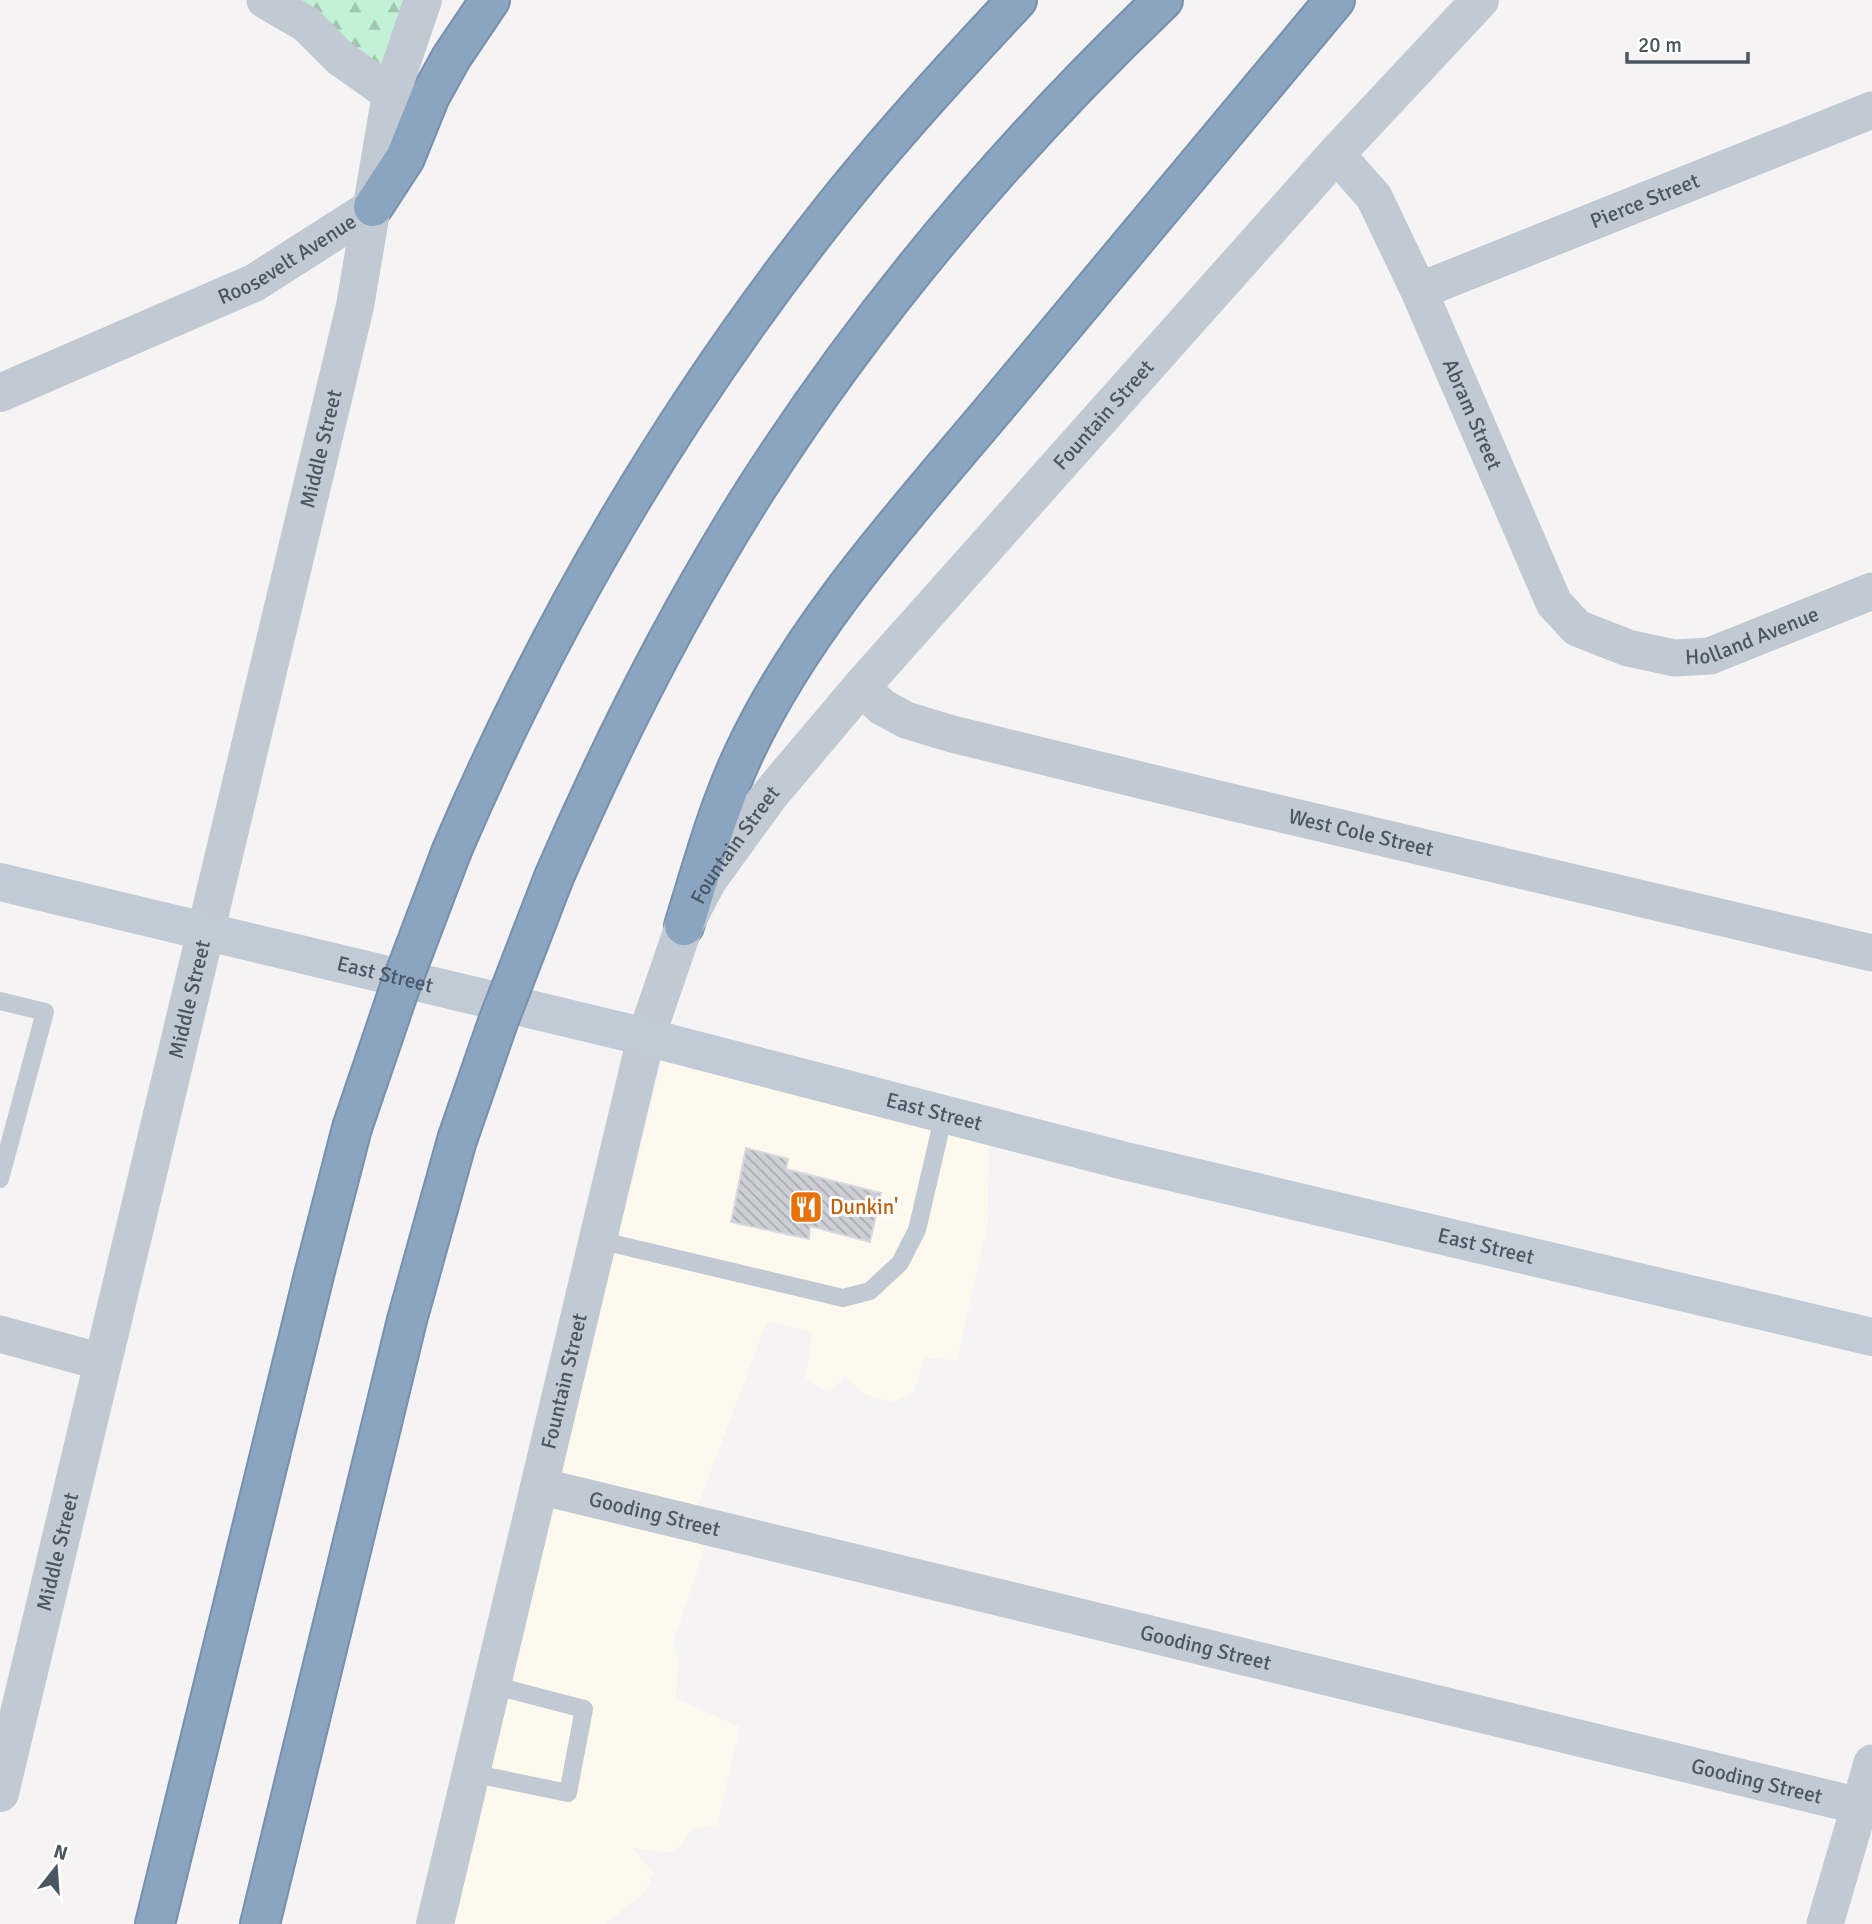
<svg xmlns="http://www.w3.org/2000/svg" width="1872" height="1924" font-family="Signika,sans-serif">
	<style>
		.commercial { fill: #fdf9ef }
		.forest { fill: url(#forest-firs) }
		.building { fill: url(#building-back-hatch); stroke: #d7d9de; stroke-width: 2 }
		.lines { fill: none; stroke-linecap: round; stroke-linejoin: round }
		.motorway-casing { stroke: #7690ad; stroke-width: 42 }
		.service { stroke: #c1cad2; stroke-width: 18 }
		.minor { stroke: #c1cad2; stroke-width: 37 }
		.tertiary { stroke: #c1cad2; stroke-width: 38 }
		.secondary { stroke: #c1cbd6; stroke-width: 38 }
		.motorway { stroke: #8ba5c1; stroke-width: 38 }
		.motorway-bridge-casing { stroke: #7690ad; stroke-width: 42; stroke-linecap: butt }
		.motorway-bridge { stroke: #8ba5c1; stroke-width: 38 }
		.labels { text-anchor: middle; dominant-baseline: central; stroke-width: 6; stroke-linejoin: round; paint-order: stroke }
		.street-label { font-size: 21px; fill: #4a5661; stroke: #fff }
		.food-label { font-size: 21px; fill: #c56008; stroke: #fff; text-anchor: start }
	</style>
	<defs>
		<pattern id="forest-firs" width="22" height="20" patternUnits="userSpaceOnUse" patternTransform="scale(1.75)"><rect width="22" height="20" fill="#c3f1d5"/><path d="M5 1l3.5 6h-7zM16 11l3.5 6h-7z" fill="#a0c6b0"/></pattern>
		<pattern id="building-back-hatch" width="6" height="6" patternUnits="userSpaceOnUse" patternTransform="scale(1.75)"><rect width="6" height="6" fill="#cdcfd5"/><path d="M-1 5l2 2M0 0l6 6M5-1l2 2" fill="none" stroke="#a8abb0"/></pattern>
	</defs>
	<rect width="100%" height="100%" fill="#f5f3f3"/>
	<polygon class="commercial" points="663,1057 989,1137 988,1222 957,1360 924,1358 914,1393 891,1402 864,1394 845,1377 829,1393 806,1378 812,1332 767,1322 689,1529 706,1543 673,1643 678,1661 676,1698 740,1727 717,1825 691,1829 675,1853 632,1848 654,1873 644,1893 605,1924 445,1924 475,1813"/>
	<polygon class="forest" points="281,0 431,0 398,101"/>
	<polygon class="building" points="746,1148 788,1159 786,1169 881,1193 870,1242 810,1226 809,1239 731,1222"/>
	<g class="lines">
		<defs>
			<g id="motorway">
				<polyline points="373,207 405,158 430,96 451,58 490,0"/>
				<path d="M 452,850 C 550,621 677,405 832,210 C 890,137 953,68 1017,0"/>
				<path d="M 554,877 C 612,743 678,612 756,489 C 870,311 1010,146 1163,0"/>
				<path d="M 684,926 C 702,868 718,808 744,753 C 804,625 903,517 993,410 C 1107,273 1221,136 1335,0"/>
				<polyline points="155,1924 315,1271 352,1128"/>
				<polyline points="260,1924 407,1320 457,1140"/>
			</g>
		</defs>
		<use href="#motorway" class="motorway-casing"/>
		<g class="service">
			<polyline points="0,1001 45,1012 0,1179"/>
			<polyline points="598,1240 843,1298 870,1291 900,1263 917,1230 944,1114"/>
			<polyline points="471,1773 568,1793 584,1709 492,1685"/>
		</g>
		<g class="minor">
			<polyline points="265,0 306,24 340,58 391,94"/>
			<path id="s1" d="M 1336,154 L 1374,197 L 1419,291 L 1554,603 L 1577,628 L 1628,648 L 1674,658 L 1710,656 L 1872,591"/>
			<path id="s2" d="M 1419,291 L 1872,110"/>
			<path id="s3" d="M 861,687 L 882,707 L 906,720 L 952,734 L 1218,799 L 1872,953"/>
			<polyline points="0,1334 102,1362"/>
			<path id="s4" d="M 539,1486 L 1872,1809"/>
			<polyline points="1825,1924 1872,1763"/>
		</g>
		<g class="tertiary">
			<path id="s5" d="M 0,393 L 254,283 L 373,207"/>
			<path id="s6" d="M 0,1793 L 355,306 L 391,94 L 423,0"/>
			<path id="s7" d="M 435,1924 L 646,1037 L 684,926 L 708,880 L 769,796 L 861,687 L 1336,154 L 1480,0"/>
		</g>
		<path class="secondary" id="s8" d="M 0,882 L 646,1037 L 1125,1161 L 1872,1337"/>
		<use href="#motorway" class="motorway"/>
		<defs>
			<g id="motorway-bridge">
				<polyline points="352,1128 400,987 452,850"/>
				<polyline points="457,1140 498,1022 554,877"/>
			</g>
		</defs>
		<use href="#motorway-bridge" class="motorway-bridge-casing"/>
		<use href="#motorway-bridge" class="motorway-bridge"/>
	</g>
	<defs>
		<symbol id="restaurant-square" viewBox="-11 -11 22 22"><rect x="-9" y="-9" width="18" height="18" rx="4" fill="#e8710a" stroke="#fff"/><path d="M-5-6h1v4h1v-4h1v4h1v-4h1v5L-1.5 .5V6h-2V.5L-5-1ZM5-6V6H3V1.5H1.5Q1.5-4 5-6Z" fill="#fff"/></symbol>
	</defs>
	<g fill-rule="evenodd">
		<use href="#restaurant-square" x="787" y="1188" width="38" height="38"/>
	</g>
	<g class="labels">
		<g class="street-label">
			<text stroke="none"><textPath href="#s2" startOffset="243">Pierce Street</textPath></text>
			<text stroke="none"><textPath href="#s5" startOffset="317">Roosevelt Avenue</textPath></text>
			<text stroke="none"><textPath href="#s7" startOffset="1692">Fountain Street</textPath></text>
			<text stroke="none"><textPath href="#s1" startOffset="296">Abram Street</textPath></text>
			<text stroke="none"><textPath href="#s6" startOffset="1382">Middle Street</textPath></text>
			<text stroke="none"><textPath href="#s1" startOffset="719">Holland Avenue</textPath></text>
			<text stroke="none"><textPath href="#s3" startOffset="525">West Cole Street</textPath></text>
			<text stroke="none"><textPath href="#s7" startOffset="1125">Fountain Street</textPath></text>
			<text stroke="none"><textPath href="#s8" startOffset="396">East Street</textPath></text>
			<text stroke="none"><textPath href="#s6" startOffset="816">Middle Street</textPath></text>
			<text stroke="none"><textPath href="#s8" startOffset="962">East Street</textPath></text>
			<text stroke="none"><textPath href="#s8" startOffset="1530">East Street</textPath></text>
			<text stroke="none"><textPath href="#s7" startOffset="558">Fountain Street</textPath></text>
			<text stroke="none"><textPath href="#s4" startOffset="119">Gooding Street</textPath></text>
			<text stroke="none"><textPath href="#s6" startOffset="248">Middle Street</textPath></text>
			<text stroke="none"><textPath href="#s4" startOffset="686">Gooding Street</textPath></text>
			<text stroke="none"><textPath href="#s4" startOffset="1253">Gooding Street</textPath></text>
		</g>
		<g class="food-label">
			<text x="830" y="1207">Dunkin'</text>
		</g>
	</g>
	<g transform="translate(56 1868) rotate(17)" stroke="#ffffff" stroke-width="5" paint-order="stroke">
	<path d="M0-5L12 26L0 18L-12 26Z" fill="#4a5661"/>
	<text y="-10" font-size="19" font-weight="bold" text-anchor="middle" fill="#4a5661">N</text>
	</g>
	<path d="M1627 52v10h121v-10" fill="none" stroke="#4a5661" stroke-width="3.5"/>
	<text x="1638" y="52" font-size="21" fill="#4a5661" stroke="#ffffff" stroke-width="5" paint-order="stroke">20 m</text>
</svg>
